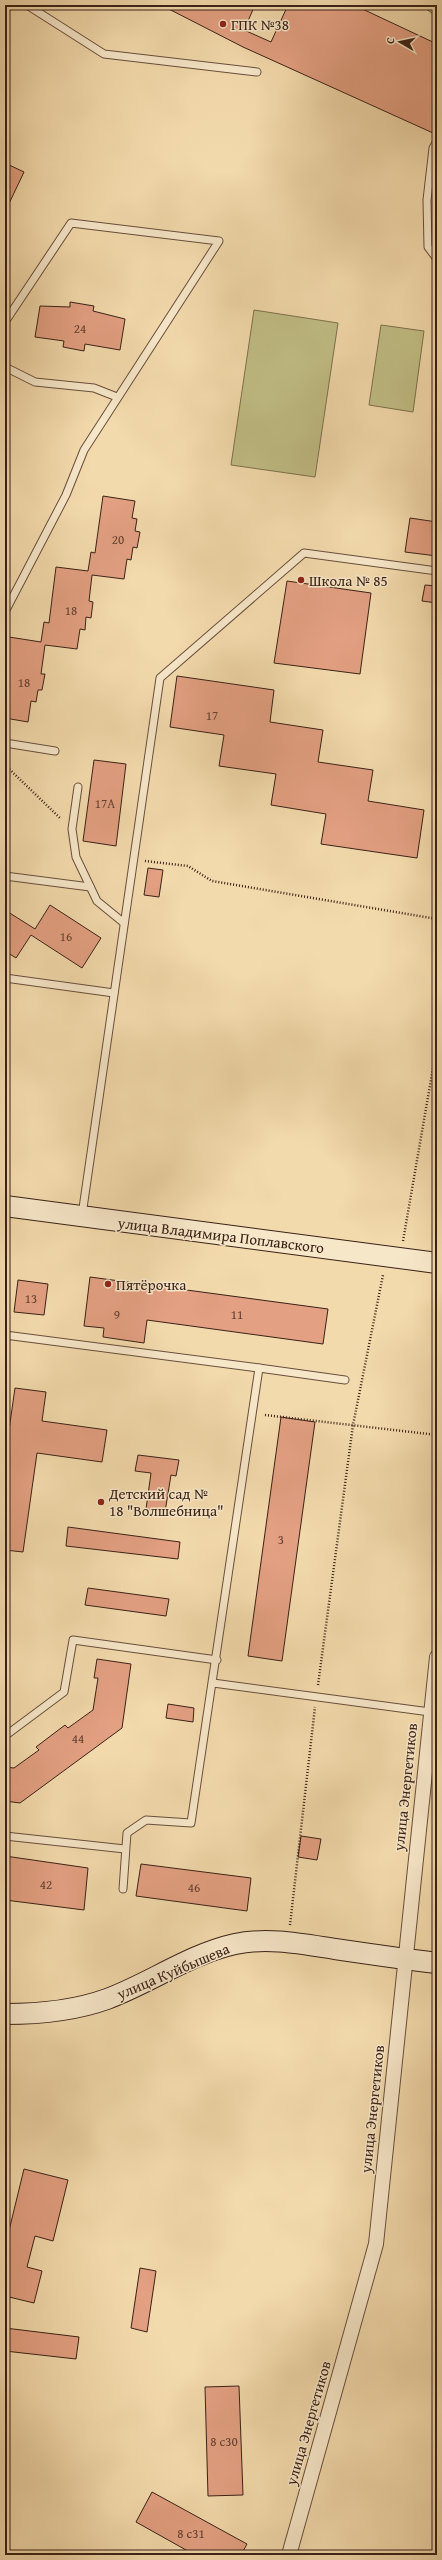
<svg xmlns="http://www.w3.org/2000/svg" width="442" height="2560" font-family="'Gentium Book Plus',serif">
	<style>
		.green { fill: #c1be85; stroke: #7e704e }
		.building { fill: #e3a082; stroke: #3a2116 }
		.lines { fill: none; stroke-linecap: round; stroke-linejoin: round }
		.lane-casing { stroke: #684f3c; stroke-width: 9 }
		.street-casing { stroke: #684f3c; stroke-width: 16 }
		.secondary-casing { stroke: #3a2116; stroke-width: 22 }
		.path { stroke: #3a2116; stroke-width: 2.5; stroke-dasharray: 1 2; stroke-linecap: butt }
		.lane { stroke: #f7e7c9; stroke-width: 7 }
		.street { stroke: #f7e7c9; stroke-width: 14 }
		.secondary { stroke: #f7e7c9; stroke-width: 20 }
		.poi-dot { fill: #8f2418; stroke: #f7e7c9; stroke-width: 1.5 }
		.labels { text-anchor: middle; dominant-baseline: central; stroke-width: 3; stroke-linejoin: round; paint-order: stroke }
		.number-label { font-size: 13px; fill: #644131 }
		.poi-label { font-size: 15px; fill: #3a2116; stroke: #f7e7c9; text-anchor: start }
		.street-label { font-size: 15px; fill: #3a2116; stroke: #f7e7c9 }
	</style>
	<rect width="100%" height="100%" fill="#f3daac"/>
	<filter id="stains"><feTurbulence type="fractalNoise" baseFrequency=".005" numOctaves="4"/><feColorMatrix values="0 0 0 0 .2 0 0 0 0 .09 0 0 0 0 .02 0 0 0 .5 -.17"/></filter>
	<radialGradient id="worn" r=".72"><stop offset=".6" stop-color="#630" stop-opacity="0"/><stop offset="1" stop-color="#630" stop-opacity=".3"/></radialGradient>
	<g class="green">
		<polygon points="254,310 338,323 315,477 231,465"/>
		<polygon points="381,325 424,331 413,412 369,405"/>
	</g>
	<g class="building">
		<polygon points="161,5 255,5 244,30 271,42 288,5 354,5 437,44 437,123 433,133 243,47"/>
		<polygon points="5,163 24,172 5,212"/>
		<polygon points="70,302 94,306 93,311 125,319 120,350 85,344 84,351 63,347 64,341 35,337 40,306 70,307"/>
		<polygon points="103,496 135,501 132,518 137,519 135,531 140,532 137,548 133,547 131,560 127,559 124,579 92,575 89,601 93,602 91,618 86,617 85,630 80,629 77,649 45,645 41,674 45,674 42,690 38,690 36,702 31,701 28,722 5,718 5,648 8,649 9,637 41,642 44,622 49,623 56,567 88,571 91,552 95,553"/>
		<polygon points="410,518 437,522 437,556 405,552"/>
		<polygon points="287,581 371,593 360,674 274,663"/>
		<polygon points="425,585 437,586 437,603 422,601"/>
		<polygon points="177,676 274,690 270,722 323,730 318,762 373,770 368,801 424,810 417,858 321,844 326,814 271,805 276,774 219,766 224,735 170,727"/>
		<polygon points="94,760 126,764 116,846 83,841"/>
		<polygon points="148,868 163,870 159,897 144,895"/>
		<polygon points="50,905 101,938 82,968 31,935 16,958 5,951 5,910 35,929"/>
		<polygon points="90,1277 328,1309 323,1344 147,1320 144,1343 103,1337 104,1328 84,1326"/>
		<polygon points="18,1280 48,1284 44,1315 14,1312"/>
		<polygon points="15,1388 46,1392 42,1421 107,1430 102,1462 37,1453 23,1552 5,1550 5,1458"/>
		<polygon points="281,1417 315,1422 282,1661 248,1656"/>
		<polygon points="138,1455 179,1460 176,1476 171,1475 165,1512 146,1509 151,1473 135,1471"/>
		<polygon points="68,1527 180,1542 178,1559 66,1546"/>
		<polygon points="88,1588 169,1599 166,1616 85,1605"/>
		<polygon points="97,1659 131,1664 122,1728 20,1803 5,1801 5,1767 14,1768 39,1750 36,1747 65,1725 68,1728 93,1710 98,1678 94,1678"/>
		<polygon points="168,1704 194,1708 193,1722 166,1718"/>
		<polygon points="301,1836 321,1839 317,1860 298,1857"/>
		<polygon points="5,1856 88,1868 84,1910 5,1900"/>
		<polygon points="141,1864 251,1878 247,1911 136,1896"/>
		<polygon points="24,2169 68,2180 53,2241 35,2236 27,2267 42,2271 34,2303 5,2296 5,2247"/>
		<polygon points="140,2268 156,2271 147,2332 131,2328"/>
		<polygon points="5,2328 79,2337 76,2359 5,2351"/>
		<polygon points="239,2386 243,2495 208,2496 205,2387"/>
		<polygon points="152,2492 247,2544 241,2555 195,2555 136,2522"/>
	</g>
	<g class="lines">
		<defs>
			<g id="lane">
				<polyline points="27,5 104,54 257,72"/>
				<polyline points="428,5 437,12"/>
				<polyline points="437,141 433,148 427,200 428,247 437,259"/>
				<polyline points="5,322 71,223 219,241 84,450 66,495 5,612"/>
				<polyline points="5,367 35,382 94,388 117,397"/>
				<polyline points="5,743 55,751"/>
				<polyline points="78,787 72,829 76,857 97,901 124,923"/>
				<polyline points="5,876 90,887"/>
				<polyline points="5,978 114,993"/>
				<polyline points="82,1215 160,678 304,553 437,571"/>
				<polyline points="5,1335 259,1368"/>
				<polyline points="213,1683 430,1712"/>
				<polyline points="5,1736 64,1692 73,1640 217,1660"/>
				<polyline points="5,1836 125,1849"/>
				<polyline points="123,1889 127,1833 146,1820 191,1823 259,1368 345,1380"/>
			</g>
			<polyline id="street" points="289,2555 376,2244 437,1657"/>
			<g id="secondary">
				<polyline points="5,1206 437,1263"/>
				<path d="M 5,2014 C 40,2014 74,2011 107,1999 C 150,1983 190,1954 235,1944 C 268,1937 302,1944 335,1949 C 369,1954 403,1959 437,1963"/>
			</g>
		</defs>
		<use href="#lane" class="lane-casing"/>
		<use href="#street" class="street-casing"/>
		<use href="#secondary" class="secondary-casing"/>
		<g class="path">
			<polyline points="5,765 61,819"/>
			<polyline points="145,861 188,866 212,881 437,919"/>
			<polyline points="403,1241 437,1045"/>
			<polyline points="265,1415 437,1435"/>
			<polyline points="318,1685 353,1425 383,1275"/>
			<polyline points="290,1925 315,1707"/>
		</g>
		<use href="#lane" class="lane"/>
		<use href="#street" class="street"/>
		<use href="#secondary" class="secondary"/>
	</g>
	<g class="poi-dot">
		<circle cx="223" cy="24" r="4"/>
		<circle cx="301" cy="580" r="4"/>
		<circle cx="108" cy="1284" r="4"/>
		<circle cx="101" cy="1502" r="4"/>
	</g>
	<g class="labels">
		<g class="number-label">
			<text x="80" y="328">24</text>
			<text x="118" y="539">20</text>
			<text x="71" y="610">18</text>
			<text x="24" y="682">18</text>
			<text x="212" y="715">17</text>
			<text x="105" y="803">17А</text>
			<text x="66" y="936">16</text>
			<text x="31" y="1298">13</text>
			<text x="117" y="1314">9</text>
			<text x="237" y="1314">11</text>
			<text x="281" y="1539">3</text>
			<text x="78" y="1738">44</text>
			<text x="46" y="1884">42</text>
			<text x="194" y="1887">46</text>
			<text x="224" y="2441">8 с30</text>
			<text x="191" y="2533">8 с31</text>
		</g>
		<g class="poi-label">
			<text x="231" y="24">ГПК №38</text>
			<text x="309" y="580">Школа № 85</text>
			<text x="116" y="1284">Пятёрочка</text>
			<text x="109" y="1493">Детский сад №<tspan x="109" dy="17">18 "Волшебница"</tspan></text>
		</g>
		<g class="street-label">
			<text transform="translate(221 1235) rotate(7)">улица Владимира Поплавского</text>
			<text transform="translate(405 1787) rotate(-84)">улица Энергетиков</text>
			<text transform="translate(173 1971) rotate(-23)">улица Куйбышева</text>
			<text transform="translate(372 2109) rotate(-84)">улица Энергетиков</text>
			<text transform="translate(308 2423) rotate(-74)">улица Энергетиков</text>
		</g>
	</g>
	<rect width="442" height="2560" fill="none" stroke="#f3daac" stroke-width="20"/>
	<rect x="6" y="6" width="430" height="2548" fill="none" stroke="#3a2116" stroke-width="2"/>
	<rect x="10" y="10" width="422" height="2540" fill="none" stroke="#3a2116"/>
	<g transform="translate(400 42) rotate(279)" stroke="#f7e7c9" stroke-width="3" paint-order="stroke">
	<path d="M0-3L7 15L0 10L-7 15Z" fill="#3a2116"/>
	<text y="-6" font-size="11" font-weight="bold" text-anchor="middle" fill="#3a2116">С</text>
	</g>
	<rect width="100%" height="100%" filter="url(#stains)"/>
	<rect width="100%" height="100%" fill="url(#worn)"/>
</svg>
